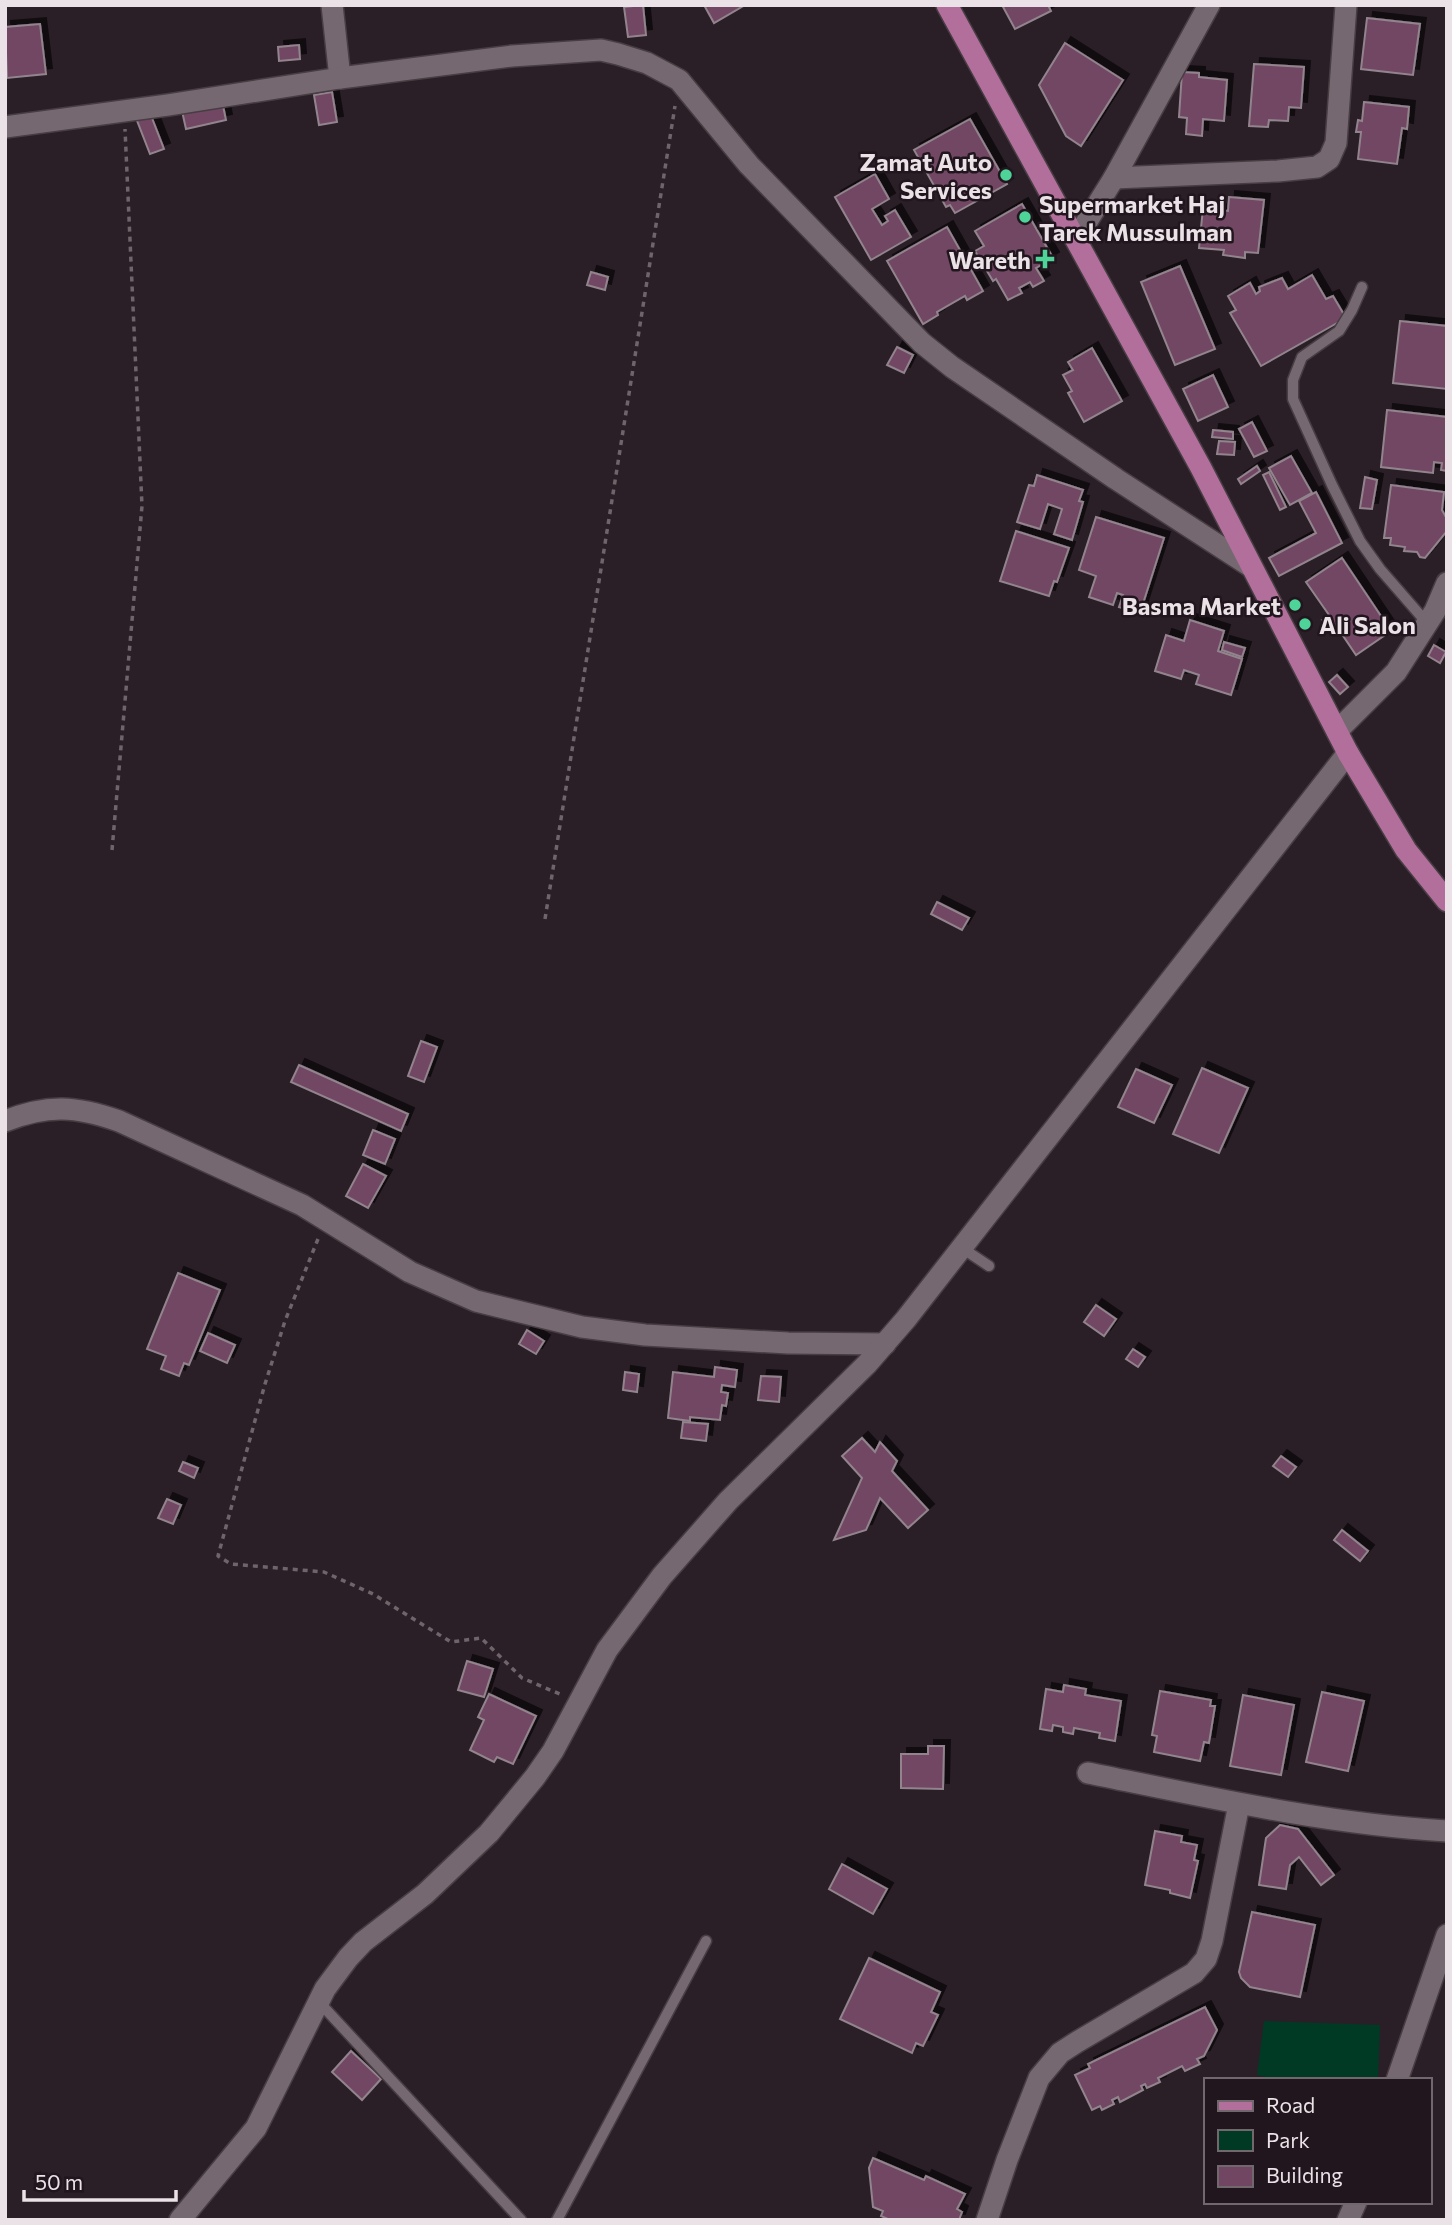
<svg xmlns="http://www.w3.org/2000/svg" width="1452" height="2225" font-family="Commissioner,sans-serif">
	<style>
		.green { fill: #003a24 }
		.building { fill: #714663; stroke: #92848c; stroke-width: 2; filter: url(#shadow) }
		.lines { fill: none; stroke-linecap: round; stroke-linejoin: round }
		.service-casing { stroke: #473d43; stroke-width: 13 }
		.minor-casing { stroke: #473d43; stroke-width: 24 }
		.tertiary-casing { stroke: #473d43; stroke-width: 24 }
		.primary-casing { stroke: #473d43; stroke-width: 24 }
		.path { stroke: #6e646a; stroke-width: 3.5; stroke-dasharray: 5 5; stroke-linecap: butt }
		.service { stroke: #766870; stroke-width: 10 }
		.minor { stroke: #766870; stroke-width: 21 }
		.tertiary { stroke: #766870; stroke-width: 21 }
		.primary { stroke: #b26f9c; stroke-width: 21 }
		.poi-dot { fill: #4ed399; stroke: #21161d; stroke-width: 2.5 }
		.labels { text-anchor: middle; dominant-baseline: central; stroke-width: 5; stroke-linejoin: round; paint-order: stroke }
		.poi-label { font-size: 24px; font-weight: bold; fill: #eae2e7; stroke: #21161d; text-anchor: end }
	</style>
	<defs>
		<filter id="shadow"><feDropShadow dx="6" dy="-6" stdDeviation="0" flood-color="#0009"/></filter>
	</defs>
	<rect width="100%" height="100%" fill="#2a1f26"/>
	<polygon class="green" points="1264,2021 1380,2025 1378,2080 1278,2080 1257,2075"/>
	<g class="building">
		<polygon points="643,5 646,35 628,37 624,7"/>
		<polygon points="704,5 745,5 714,23"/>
		<polygon points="1002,5 1048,5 1051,11 1015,29"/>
		<polygon points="1367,18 1420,24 1413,75 1361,69"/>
		<polygon points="40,24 46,74 7,78 5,27"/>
		<polygon points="1065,43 1123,80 1081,146 1066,136 1039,85"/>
		<polygon points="299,45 300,59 279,61 278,47"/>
		<polygon points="1254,64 1304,67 1301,108 1289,107 1288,121 1269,120 1268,127 1249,126"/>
		<polygon points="1182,72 1199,73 1199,77 1227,80 1224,121 1203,119 1202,136 1186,134 1187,118 1179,117"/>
		<polygon points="332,92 337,122 319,125 314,95"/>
		<polygon points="222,101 226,120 186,129 182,111"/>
		<polygon points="1364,102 1409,107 1407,129 1402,128 1397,164 1358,159 1361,132 1356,132 1358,120 1362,121"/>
		<polygon points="150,113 164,149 150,154 136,118"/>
		<polygon points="970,119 1007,184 955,213 950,205 946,207 914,150"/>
		<polygon points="875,174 889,199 872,209 882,225 888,221 885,216 895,210 911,237 871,260 835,197"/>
		<polygon points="1229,197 1264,200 1258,253 1245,252 1245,258 1223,255 1224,250 1199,248 1203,208 1228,211"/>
		<polygon points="1022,204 1053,258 1036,268 1044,281 1033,287 1030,282 1019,288 1022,293 1008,300 996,279 993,281 975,251 984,246 975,231"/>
		<polygon points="947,227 983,291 967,300 965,296 937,312 938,315 923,324 887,261"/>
		<polygon points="1180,266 1215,349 1175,365 1141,282"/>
		<polygon points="591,272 608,277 605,290 587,285"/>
		<polygon points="1312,275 1326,299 1333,296 1346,318 1261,366 1230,313 1236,310 1228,296 1250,283 1256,294 1260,291 1259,287 1282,278 1288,289"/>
		<polygon points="1400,321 1447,326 1447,389 1393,383"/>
		<polygon points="897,347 913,355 904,373 887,365"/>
		<polygon points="1092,348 1122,401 1084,422 1068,393 1072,391 1063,375 1073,370 1068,362"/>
		<polygon points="1213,375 1228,407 1198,421 1183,389"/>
		<polygon points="1387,410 1447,417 1447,471 1441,470 1442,463 1434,462 1433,473 1381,467"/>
		<polygon points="1252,422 1267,451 1254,457 1239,429"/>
		<polygon points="1213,430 1233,432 1233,439 1212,437"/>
		<polygon points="1219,441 1235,442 1234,455 1217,454"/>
		<polygon points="1291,456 1312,493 1290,505 1269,468"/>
		<polygon points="1257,466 1260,471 1241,484 1238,479"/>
		<polygon points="1269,472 1286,507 1280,510 1263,475"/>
		<polygon points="1037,475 1083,490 1079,501 1083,502 1072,540 1054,534 1062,509 1048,504 1040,529 1017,522 1029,485 1034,486"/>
		<polygon points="1365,477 1377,480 1372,509 1360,508"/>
		<polygon points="1391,485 1444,492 1442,510 1447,519 1447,531 1425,558 1420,557 1417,552 1404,551 1405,547 1390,545 1391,538 1384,538"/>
		<polygon points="1316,492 1342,543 1279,576 1269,558 1316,533 1299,501"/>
		<polygon points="1096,517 1164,538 1140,613 1119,607 1123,595 1117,593 1113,605 1089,597 1096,576 1079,570"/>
		<polygon points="1016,531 1069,548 1057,582 1054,581 1049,596 1000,581"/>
		<polygon points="1342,558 1391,631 1356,655 1335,624 1328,629 1322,620 1329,615 1306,582"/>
		<polygon points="1190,620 1224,631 1218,651 1242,659 1231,695 1196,684 1199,675 1184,670 1181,679 1155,671 1166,635 1184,641"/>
		<polygon points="1224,642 1245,648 1242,657 1222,650"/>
		<polygon points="1434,645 1446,652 1440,663 1428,656"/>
		<polygon points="1337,675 1348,687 1340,694 1329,682"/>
		<polygon points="937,902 969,918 962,930 931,914"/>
		<polygon points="421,1041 437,1047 424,1082 408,1076"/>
		<polygon points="299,1065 408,1114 401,1131 291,1082"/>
		<polygon points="1202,1068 1248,1088 1219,1153 1173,1134"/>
		<polygon points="1136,1069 1172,1085 1154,1123 1118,1107"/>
		<polygon points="373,1130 395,1139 385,1164 363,1155"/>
		<polygon points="363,1164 386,1176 368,1208 346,1196"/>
		<polygon points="178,1273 220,1290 189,1365 184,1363 179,1376 161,1369 166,1356 147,1349"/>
		<polygon points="1096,1305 1116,1319 1104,1336 1084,1322"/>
		<polygon points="527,1330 544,1341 536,1354 519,1344"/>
		<polygon points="208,1333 235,1345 227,1363 200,1351"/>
		<polygon points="1133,1349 1145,1357 1138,1367 1126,1359"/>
		<polygon points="715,1367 737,1370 735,1387 722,1385 721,1392 728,1393 726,1406 722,1405 720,1420 690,1417 690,1421 668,1418 673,1372 714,1377"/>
		<polygon points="625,1372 639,1374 637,1392 623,1390"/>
		<polygon points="761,1376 781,1377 779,1402 758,1400"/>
		<polygon points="683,1422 708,1424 706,1441 681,1438"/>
		<polygon points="862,1438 875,1452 880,1442 897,1461 892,1471 928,1510 908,1528 880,1498 866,1530 834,1540 862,1478 842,1456"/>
		<polygon points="1281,1456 1296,1467 1288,1477 1273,1466"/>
		<polygon points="183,1462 198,1468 194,1478 179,1471"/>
		<polygon points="167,1499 181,1505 173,1524 158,1518"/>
		<polygon points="1342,1530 1368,1551 1360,1561 1334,1540"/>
		<polygon points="467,1661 493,1669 484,1697 458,1690"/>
		<polygon points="1064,1685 1086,1689 1085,1695 1121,1701 1115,1741 1099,1738 1100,1733 1074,1728 1073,1734 1063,1732 1063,1727 1053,1725 1052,1731 1040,1729 1046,1689 1063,1692"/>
		<polygon points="1160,1691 1211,1700 1210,1706 1215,1706 1209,1743 1204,1742 1200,1761 1154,1752 1157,1736 1152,1735"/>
		<polygon points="1322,1692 1364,1701 1348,1771 1306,1762"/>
		<polygon points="489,1694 536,1716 513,1764 497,1757 494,1762 470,1750 484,1720 478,1717"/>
		<polygon points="1243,1695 1294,1705 1281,1775 1230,1766"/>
		<polygon points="928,1746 944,1746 943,1789 901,1788 901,1754 928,1754"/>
		<polygon points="1280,1825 1298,1829 1334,1875 1321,1885 1299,1857 1290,1865 1286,1889 1259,1885 1266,1838"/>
		<polygon points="1155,1831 1182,1836 1181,1842 1197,1845 1194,1860 1198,1861 1190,1898 1170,1893 1170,1890 1145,1885"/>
		<polygon points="842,1864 887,1889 873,1914 829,1889"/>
		<polygon points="1252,1912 1315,1925 1300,1997 1250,1987 1241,1978 1239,1972"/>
		<polygon points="869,1958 940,1992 931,2012 938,2015 923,2046 916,2043 912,2053 840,2019"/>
		<polygon points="1205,2007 1217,2030 1204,2056 1197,2059 1200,2064 1185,2071 1182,2066 1158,2078 1160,2082 1147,2088 1145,2084 1141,2086 1143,2090 1120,2102 1118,2097 1112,2100 1114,2104 1102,2110 1100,2106 1092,2110 1075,2075 1090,2068 1088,2064"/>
		<polygon points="351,2051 381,2079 362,2100 332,2072"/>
		<polygon points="873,2158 924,2180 926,2176 965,2194 957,2209 962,2212 959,2220 890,2220 881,2216 883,2211 873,2207 869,2168"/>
	</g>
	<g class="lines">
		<defs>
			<g id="service">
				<polyline points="1362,287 1352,310 1339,331 1302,357 1293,380 1293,399 1332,485 1360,541 1380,569 1427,623"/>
				<polyline points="962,1248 989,1266"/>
				<polyline points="319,2002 521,2220"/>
				<polyline points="557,2220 706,1941"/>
			</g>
			<g id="minor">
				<polyline points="332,5 340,78"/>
				<polyline points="1114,178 1278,171 1317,167 1329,159 1336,143 1346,5"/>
				<polyline points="1076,239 1114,178 1209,5"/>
				<polyline points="1337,731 1396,672 1435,611 1447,583"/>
				<path d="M 5,1121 C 48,1104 76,1106 119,1121 L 302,1205 L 410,1272 L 476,1301 L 582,1327 L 645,1335 L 788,1343 L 885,1344"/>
				<path d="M 1088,1773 C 1207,1797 1326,1824 1447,1831"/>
				<polyline points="1397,2080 1447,1935"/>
				<polyline points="987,2220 1007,2160 1039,2078 1060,2053 1077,2042 1194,1973 1206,1959 1212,1941 1239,1804"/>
				<polyline points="1348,2220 1356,2202"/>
			</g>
			<g id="tertiary">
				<polyline points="5,127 168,105 340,78 512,56 601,50 618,54 647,63 679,80 749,165 922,343 952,367 1116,479 1250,566"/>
				<polyline points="180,2220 256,2128 325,1989 348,1958 363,1942 425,1894 489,1833 535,1777 553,1751 607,1650 662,1576 728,1501 867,1364 906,1319 1348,753"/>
			</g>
			<polyline id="primary" points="947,5 1201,468 1348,753 1406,850 1447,901"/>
		</defs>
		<use href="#service" class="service-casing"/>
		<use href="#minor" class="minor-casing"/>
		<use href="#tertiary" class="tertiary-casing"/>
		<use href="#primary" class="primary-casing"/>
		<g class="path">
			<polyline points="112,850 142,506 125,129"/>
			<polyline points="545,919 675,106"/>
			<polyline points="318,1239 285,1321 265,1384 218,1556 231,1564 324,1572 373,1594 451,1642 481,1638 522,1678 562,1695"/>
		</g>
		<use href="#service" class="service"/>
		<use href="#minor" class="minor"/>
		<use href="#tertiary" class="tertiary"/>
		<use href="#primary" class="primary"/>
	</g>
	<g class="poi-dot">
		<circle cx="1006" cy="175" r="7"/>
		<circle cx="1025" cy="217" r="7"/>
		<path d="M1041.5 248.5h7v7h7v7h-7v7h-7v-7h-7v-7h7z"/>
		<circle cx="1295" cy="605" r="7"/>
		<circle cx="1305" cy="624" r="7"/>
	</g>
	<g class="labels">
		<g class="poi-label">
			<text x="992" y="161">Zamat Auto<tspan x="992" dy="28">Services</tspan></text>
			<text x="1039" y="203" text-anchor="start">Supermarket Haj<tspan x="1039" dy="28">Tarek Mussulman</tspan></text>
			<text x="1031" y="259">Wareth</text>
			<text x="1281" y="605">Basma Market</text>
			<text x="1319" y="624" text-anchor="start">Ali Salon</text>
		</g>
	</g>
	<rect width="1452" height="2225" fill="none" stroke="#eae2e7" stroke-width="14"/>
	<rect x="1204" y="2078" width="228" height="126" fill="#21161d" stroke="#71686e" stroke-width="2"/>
	<rect x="1218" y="2101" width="35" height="10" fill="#b26f9c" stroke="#71686e" stroke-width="2"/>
	<text x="1266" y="2113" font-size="21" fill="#eae2e7">Road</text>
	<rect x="1218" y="2130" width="35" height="21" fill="#003a24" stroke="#71686e" stroke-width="2"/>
	<text x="1266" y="2148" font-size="21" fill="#eae2e7">Park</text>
	<rect x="1218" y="2166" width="35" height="21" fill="#714663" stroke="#71686e" stroke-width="2"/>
	<text x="1266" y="2183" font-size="21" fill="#eae2e7">Building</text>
	<path d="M24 2190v10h152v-10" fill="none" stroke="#eae2e7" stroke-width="3.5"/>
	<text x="35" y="2190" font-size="21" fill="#eae2e7" stroke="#21161d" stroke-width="5" paint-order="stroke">50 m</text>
</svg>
